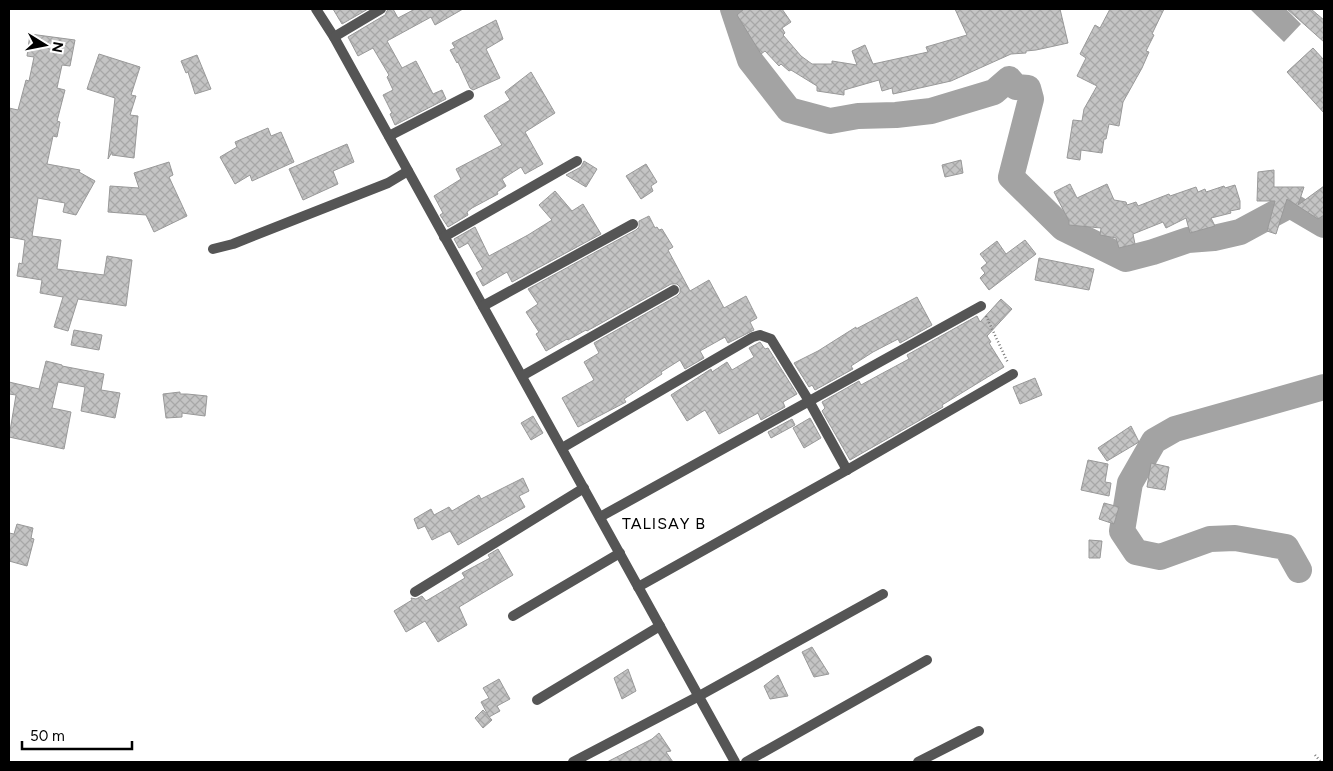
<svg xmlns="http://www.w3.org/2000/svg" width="1333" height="771" font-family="Figtree,sans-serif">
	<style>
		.water { fill: #a3a3a3 }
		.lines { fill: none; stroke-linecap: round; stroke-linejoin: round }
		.river { stroke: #a3a3a3; stroke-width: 26 }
		.building { fill: url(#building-cross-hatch); stroke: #999 }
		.path { stroke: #777; stroke-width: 2.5; stroke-dasharray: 1 2.5; stroke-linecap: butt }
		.street { stroke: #555; stroke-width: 10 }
		.labels { text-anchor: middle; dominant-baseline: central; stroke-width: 4; stroke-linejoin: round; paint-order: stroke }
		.neighbourhood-label { font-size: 16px; letter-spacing: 1px; fill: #000; stroke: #fff }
	</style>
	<defs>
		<pattern id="building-cross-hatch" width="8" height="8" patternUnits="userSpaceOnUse" patternTransform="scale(1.25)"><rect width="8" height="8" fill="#c4c4c4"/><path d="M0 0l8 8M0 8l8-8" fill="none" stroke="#a7a7a7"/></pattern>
	</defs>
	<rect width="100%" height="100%" fill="#fff"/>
	<polygon class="water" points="1250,9 1286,9 1301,24 1284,42"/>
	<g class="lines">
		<g class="river">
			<polyline points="733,9 750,60 789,110 830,121 858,116 896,115 931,111 994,92 1009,79 1016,87 1028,88 1031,99 1011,177 1063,228 1126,259 1153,252 1188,240 1214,238 1240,232 1290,205 1324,225"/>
			<polyline points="1299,570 1286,547 1235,538 1210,539 1160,557 1136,552 1122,531 1130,483 1154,441 1175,429 1324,387"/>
		</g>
	</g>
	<g class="building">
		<polygon points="333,9 368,9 342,24"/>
		<polygon points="388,9 393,9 398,18 415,9 463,9 435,25 431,17 387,41 402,68 416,61 433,94 442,90 446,99 395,125 390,114 392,113 383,95 393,90 387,77 389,75 373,48 358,56 348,37 385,15"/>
		<polygon points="744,9 782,9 791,22 782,28 785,33 783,35 801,56 812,64 832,64 832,61 857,65 852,51 865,45 873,64 928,52 926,47 967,35 955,9 1060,9 1068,43 1036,50 1026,51 1026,53 1011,54 951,81 893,94 892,88 882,91 879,80 844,90 844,95 817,91 817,86 791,70 789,71 781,64 779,66 765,51 761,54 737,15"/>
		<polygon points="1110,9 1164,9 1152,34 1154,35 1146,51 1149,52 1142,68 1123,102 1119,126 1109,124 1106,139 1104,139 1102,153 1081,150 1080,160 1067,158 1073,120 1082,121 1084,109 1097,86 1077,76 1086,58 1080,54 1095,25 1100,28"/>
		<polygon points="1287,9 1311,9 1324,20 1324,42"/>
		<polygon points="496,20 503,39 486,49 500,78 473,90 470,88 458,62 457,63 450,50 455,48 452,43"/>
		<polygon points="30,34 75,40 70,66 62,65 57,88 65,90 57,121 60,122 57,137 53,136 47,164 80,170 79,172 95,181 76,215 63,212 65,203 38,198 32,236 61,240 57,269 104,275 107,256 132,260 126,306 78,299 68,331 54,327 63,297 40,293 42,280 17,276 19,263 22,264 25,240 9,237 9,108 18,110 26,80 29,81 34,57 27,56"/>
		<polygon points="1313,48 1324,60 1324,113 1287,72"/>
		<polygon points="99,54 140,67 131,95 136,96 130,115 138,116 134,158 112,155 112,152 108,159 115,98 87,89"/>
		<polygon points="197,55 211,89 195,94 188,72 186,73 181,61"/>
		<polygon points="531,72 555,113 525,132 543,164 525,174 521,167 502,179 506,186 497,192 498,194 472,208 467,212 468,215 448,227 440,215 443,213 434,196 461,179 456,169 502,145 484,116 510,100 505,92"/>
		<polygon points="268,128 271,136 281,132 294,162 252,181 250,175 235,184 220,157 237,147 235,142"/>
		<polygon points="347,144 354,162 333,171 338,184 303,200 289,169"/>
		<polygon points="961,160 963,173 945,177 942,165"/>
		<polygon points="584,161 597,169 586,187 566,175 581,167"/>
		<polygon points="169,162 173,175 169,177 187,216 154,232 146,215 108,212 110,186 139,188 134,173"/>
		<polygon points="646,164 657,182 651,186 653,191 641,199 626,176"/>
		<polygon points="1274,170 1274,187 1304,187 1298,205 1324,186 1324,215 1318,219 1287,199 1276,234 1267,231 1275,201 1257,201 1258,172"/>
		<polygon points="1070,184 1077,198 1107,184 1114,200 1126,202 1127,205 1136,202 1138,206 1169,194 1170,196 1196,187 1198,192 1205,189 1206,192 1224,186 1225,188 1235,185 1240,201 1240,209 1230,211 1231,213 1211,218 1215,226 1190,233 1186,218 1166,228 1163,222 1133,234 1135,244 1119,248 1116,238 1100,235 1101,228 1069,225 1069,221 1054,192"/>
		<polygon points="555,191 572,211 583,204 601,234 512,282 507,272 483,286 476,273 483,269 468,243 459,248 454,239 475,227 489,256 528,235 552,220 539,205"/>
		<polygon points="649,216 655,228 657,227 659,230 662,229 673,247 668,250 690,291 709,280 724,308 746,296 757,318 750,322 754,330 728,343 725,337 700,351 704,358 685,369 680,360 661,372 662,374 624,399 626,402 578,427 562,398 594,380 584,362 599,353 594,343 677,296 680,293 680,287 677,284 671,284 587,331 586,330 568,340 567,339 546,351 536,334 539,332 526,312 538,304 528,289 636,230 639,227 639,221"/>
		<polygon points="1025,240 1036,254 989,290 980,278 985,273 981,268 987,263 980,254 997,241 1006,254"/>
		<polygon points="1039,258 1094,269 1089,290 1035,280"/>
		<polygon points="917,297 932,325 900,343 898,339 873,352 851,366 853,369 815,390 812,385 809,387 794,363 818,351 856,327 856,329"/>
		<polygon points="1001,299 1012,309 987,336 991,342 989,343 1004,367 942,405 943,407 850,460 822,411 825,408 822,402 859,381 861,385 881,374 909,359 907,355 977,316 980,322"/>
		<polygon points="74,330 102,335 99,350 71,345"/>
		<polygon points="760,342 765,349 768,348 797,394 783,402 785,407 761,420 758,413 719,434 705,410 687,421 671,395 711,369 712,372 727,362 732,370 754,357 749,348"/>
		<polygon points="46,361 62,365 62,366 104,374 101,390 120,393 115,418 81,411 85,387 58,382 52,408 71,412 64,449 9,437 16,395 9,394 9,382 39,389"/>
		<polygon points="1035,378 1042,395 1020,404 1013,387"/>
		<polygon points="180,392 180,394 187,394 207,396 205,416 182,413 182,417 166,418 163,394"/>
		<polygon points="533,416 543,433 531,440 521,423"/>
		<polygon points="810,418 821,438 804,448 793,428"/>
		<polygon points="792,419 795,425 771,438 768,432"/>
		<polygon points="1131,426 1139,442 1107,461 1098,448"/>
		<polygon points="1088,460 1108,464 1105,482 1111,483 1109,496 1081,490"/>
		<polygon points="1151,463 1169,467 1165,490 1147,487"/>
		<polygon points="523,478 529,491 519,496 525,507 458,545 450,531 432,540 425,526 418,529 414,519 431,509 434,515 449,507 452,511 479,495 481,499"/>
		<polygon points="1104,503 1119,507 1114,524 1099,519"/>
		<polygon points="17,524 33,528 31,538 34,539 27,566 9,561 9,533 14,534"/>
		<polygon points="1089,540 1102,541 1100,558 1089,558"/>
		<polygon points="498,549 513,575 459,607 467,625 438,642 425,621 406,632 394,611 412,600 411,598 416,599 422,596 426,601 465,578 462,573 490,558 488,555"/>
		<polygon points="812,647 829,674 814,677 802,652"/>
		<polygon points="628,669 636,691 622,699 614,678"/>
		<polygon points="778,675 788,696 770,699 764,686"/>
		<polygon points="499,679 510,699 497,706 500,711 489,717 481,702 489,698 483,688"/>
		<polygon points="483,710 492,720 483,728 475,718"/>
		<polygon points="659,733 671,751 666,752 673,762 607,762 652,739"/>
	</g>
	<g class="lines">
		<g class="path">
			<polyline points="986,316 1008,363"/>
			<polyline points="1315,755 1321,762"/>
		</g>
		<g class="street">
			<polyline points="316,9 334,37 735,762"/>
			<polyline points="334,37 381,9"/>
			<polyline points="389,136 469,95"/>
			<polyline points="444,237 577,161"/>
			<polyline points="213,249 233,244 388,183 408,171"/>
			<polyline points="483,306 633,224"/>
			<polyline points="522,376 674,290"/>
			<polyline points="562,448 753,337 760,335 771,339 809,401 847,470"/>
			<polyline points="600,517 981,306"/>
			<polyline points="638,587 847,470 1013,374"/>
			<polyline points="415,592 584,488"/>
			<polyline points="513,616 620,553"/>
			<polyline points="537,700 660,626"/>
			<polyline points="573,762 699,696 883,594"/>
			<polyline points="746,762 927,660"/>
			<polyline points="918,762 979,731"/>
		</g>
	</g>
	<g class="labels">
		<g class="neighbourhood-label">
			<text x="664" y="523">TALISAY B</text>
		</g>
	</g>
	<rect width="1333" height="771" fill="none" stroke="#000000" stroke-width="20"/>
	<g transform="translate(45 45) rotate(100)" stroke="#ffffff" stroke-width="4" paint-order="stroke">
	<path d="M0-4L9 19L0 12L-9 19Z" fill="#000000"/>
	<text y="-8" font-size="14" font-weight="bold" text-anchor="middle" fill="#000000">N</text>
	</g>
	<path d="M22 741v8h110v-8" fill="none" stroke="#000000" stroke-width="2.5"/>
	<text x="30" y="741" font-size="15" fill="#000000" stroke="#ffffff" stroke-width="4" paint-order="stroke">50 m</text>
</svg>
